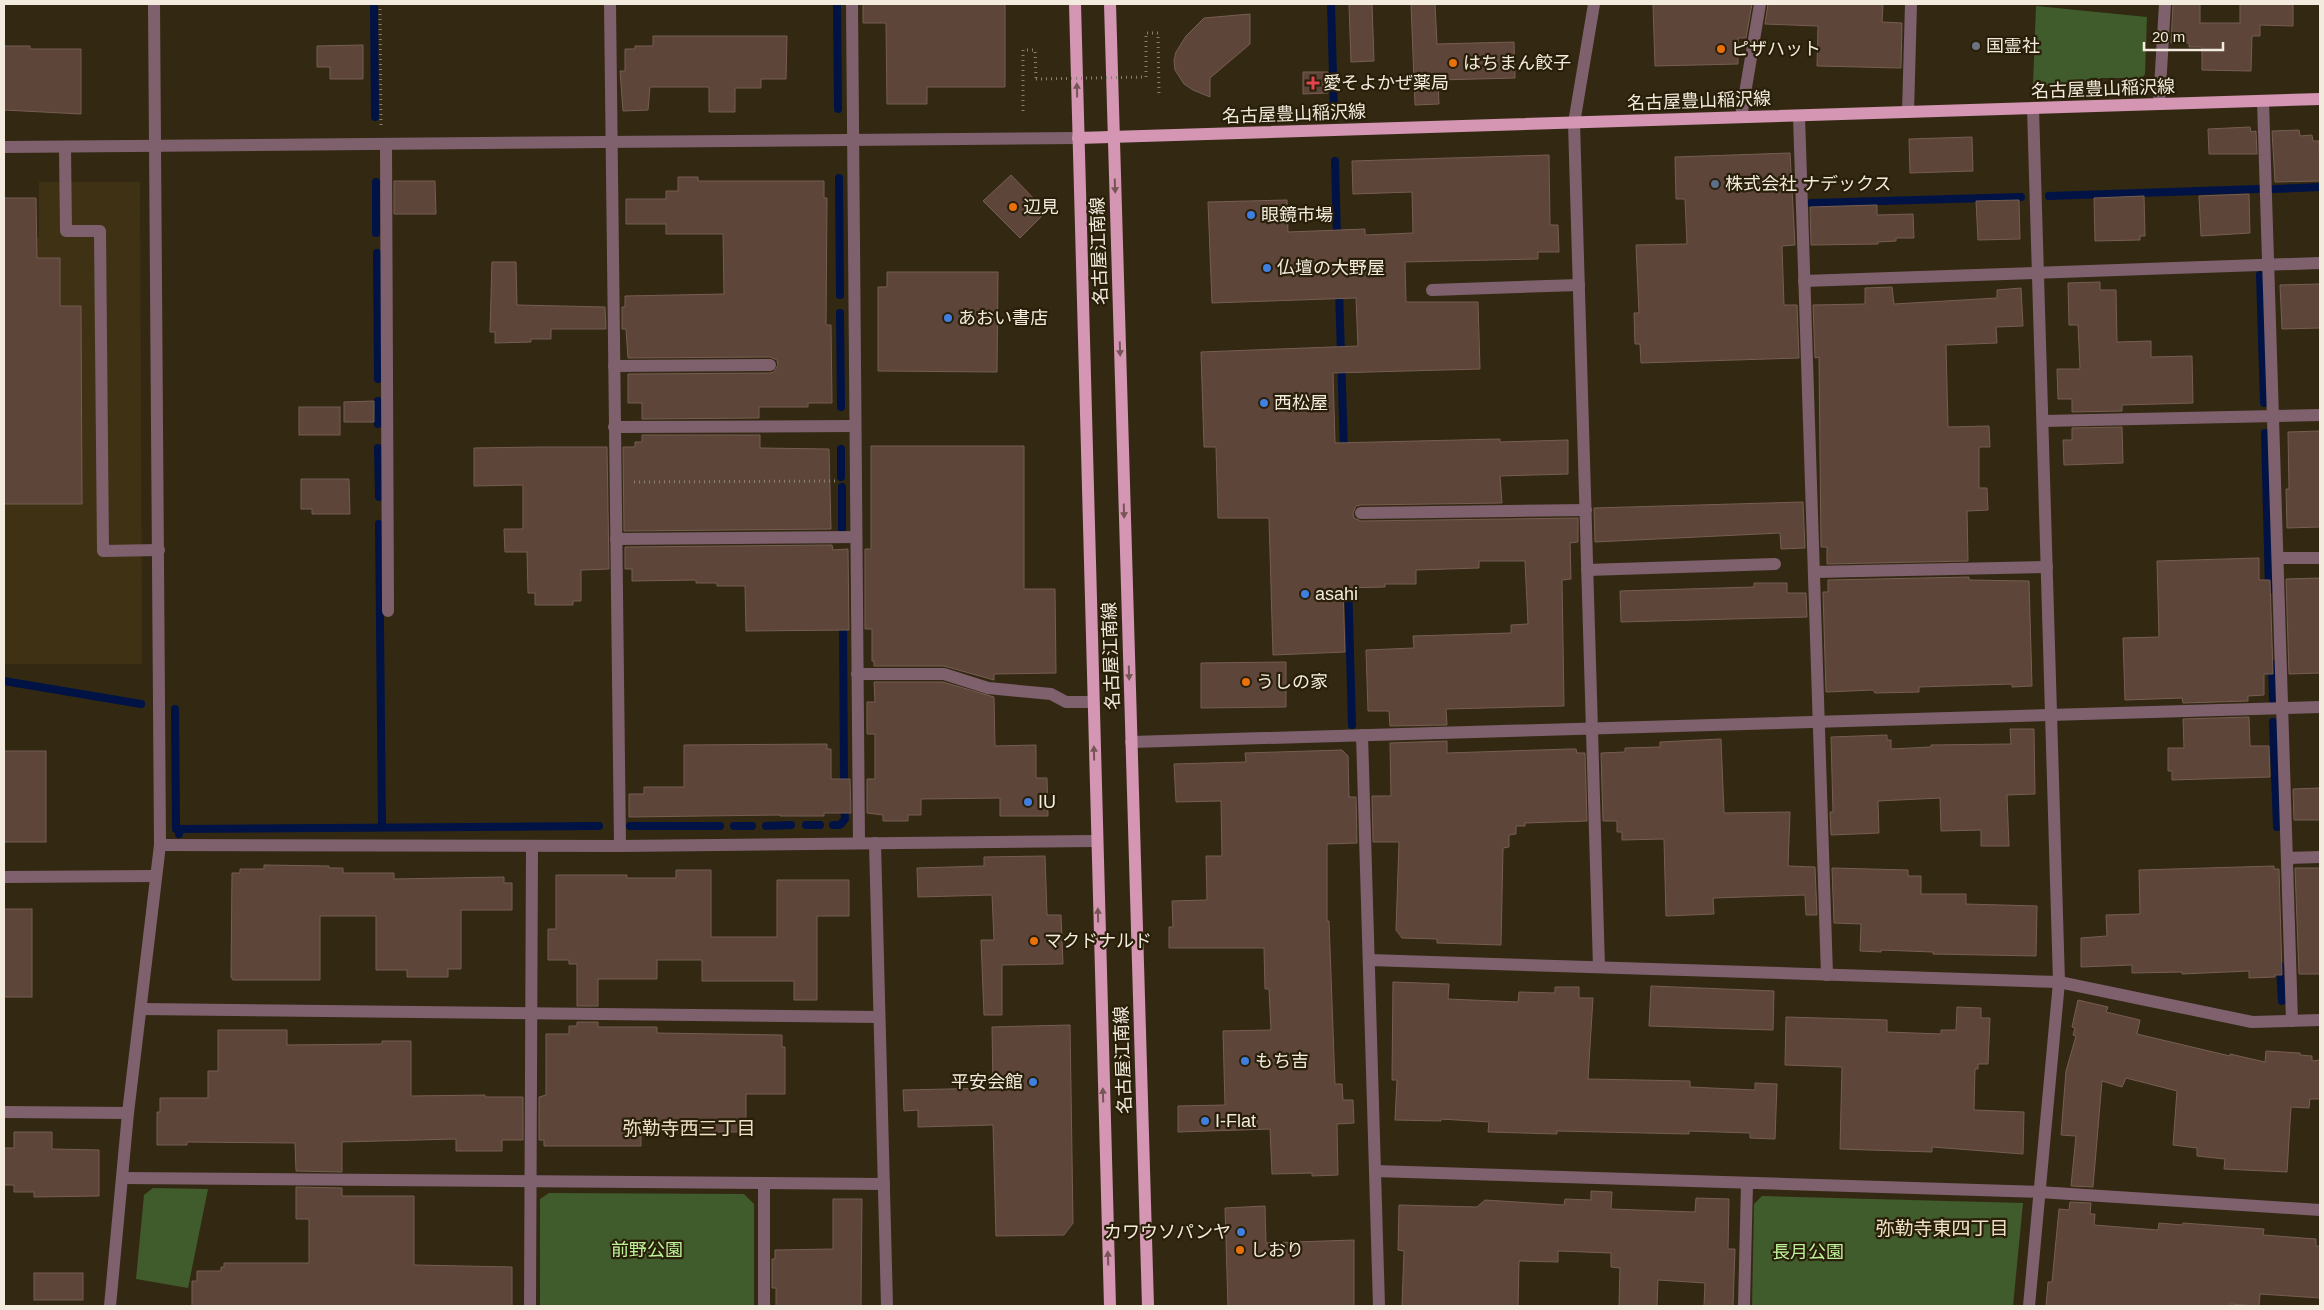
<svg xmlns="http://www.w3.org/2000/svg" width="2324" height="1310" font-family="Helvetica,'Noto Sans JP',sans-serif">
	<style>
		.built { fill: #3f3214 }
		.green { fill: #405b2c }
		.lines { fill: none; stroke-linecap: round; stroke-linejoin: round }
		.stream { stroke: #001344; stroke-width: 8 }
		.building { fill: #5d453a; stroke: #775d52 }
		.path { stroke: #89816f; stroke-width: 3; stroke-dasharray: 1 4; stroke-linecap: butt }
		.minor { stroke: #7f616e; stroke-width: 12 }
		.major { stroke: #d496b2; stroke-width: 12 }
		.path-bridge { stroke: #89816f; stroke-width: 3; stroke-dasharray: 1 4; stroke-linecap: butt }
		.oneway { fill: #765555 }
		.worship-dot { fill: #6b7280; stroke: #291f09; stroke-width: 2 }
		.food-dot { fill: #e8710a; stroke: #291f09; stroke-width: 2 }
		.health-dot { fill: #e0444e; stroke: #291f09; stroke-width: 2 }
		.service-dot { fill: #5c6f8a; stroke: #291f09; stroke-width: 2 }
		.shop-dot { fill: #3f7fe0; stroke: #291f09; stroke-width: 2 }
		.labels { text-anchor: middle; dominant-baseline: central; stroke-width: 4.5; stroke-linejoin: round; paint-order: stroke }
		.poi-label { font-size: 18px; fill: #f2ebde; stroke: #291f09; text-anchor: start }
		.street-label { font-size: 18px; fill: #f2ebde; stroke: #291f09 }
		.park-label { font-size: 18px; fill: #bff39a; stroke: #291f09 }
		.neighbourhood-label { font-size: 19px; fill: #ecdfc4; stroke: #291f09 }
	</style>
	<rect width="100%" height="100%" fill="#332913"/>
	<polygon class="built" points="39,182 140,182 142,664 4,664 4,238 39,237"/>
	<g class="green">
		<polygon points="2036,6 2147,17 2145,74 2142,78 2100,78 2099,85 2033,85"/>
		<polygon points="153,1188 208,1189 188,1288 136,1279 144,1195"/>
		<polygon points="549,1193 744,1194 754,1204 754,1306 540,1306 540,1199"/>
		<polygon points="1762,1196 2023,1203 2013,1306 1752,1306 1754,1204"/>
	</g>
	<g class="lines">
		<g class="stream">
			<polyline points="374,4 375,117"/>
			<polyline points="837,4 838,109"/>
			<polyline points="1331,4 1334,112"/>
			<polyline points="1335,161 1337,239"/>
			<polyline points="839,178 840,295"/>
			<polyline points="376,182 376,233"/>
			<polyline points="2274,189 2320,187"/>
			<polyline points="2049,196 2258,189"/>
			<polyline points="1811,203 2021,197"/>
			<polyline points="377,253 378,379"/>
			<polyline points="2260,275 2264,403"/>
			<polyline points="1339,290 1344,451"/>
			<polyline points="840,313 841,407"/>
			<polyline points="378,401 378,424"/>
			<polyline points="2265,433 2269,590"/>
			<polyline points="378,448 379,497"/>
			<polyline points="841,449 841,477"/>
			<polyline points="842,487 842,529"/>
			<polyline points="379,524 382,827"/>
			<polyline points="1348,578 1352,725"/>
			<polyline points="843,620 844,788"/>
			<polyline points="2272,664 2273,700"/>
			<polyline points="4,681 141,704"/>
			<polyline points="175,709 176,829 179,829"/>
			<polyline points="2273,722 2277,827"/>
			<polyline points="806,825 820,825"/>
			<polyline points="833,825 840,825 845,819 844,805"/>
			<polyline points="630,826 720,826"/>
			<polyline points="734,826 752,826"/>
			<polyline points="766,826 791,825"/>
			<polyline points="179,834 179,829 599,826"/>
			<polyline points="2280,966 2282,1001"/>
		</g>
	</g>
	<g class="building">
		<polygon points="863,4 1005,4 1005,87 927,87 927,104 887,104 886,23 863,23"/>
		<polygon points="1349,4 1372,4 1374,61 1351,62"/>
		<polygon points="1411,4 1435,4 1437,44 1514,42 1515,78 1438,80 1439,104 1415,105"/>
		<polygon points="1653,4 1752,4 1746,38 1738,38 1738,64 1655,66"/>
		<polygon points="1768,4 1883,4 1882,22 1902,23 1901,68 1817,66 1818,26 1765,24"/>
		<polygon points="2173,4 2200,4 2200,23 2240,23 2240,4 2293,4 2293,26 2260,25 2260,36 2252,36 2251,71 2202,70 2202,47 2189,47 2189,43 2171,43"/>
		<polygon points="1250,14 1250,44 1210,78 1210,97 1193,90 1184,84 1175,70 1174,60 1176,52 1186,36 1204,18"/>
		<polygon points="653,36 787,36 786,79 761,79 761,88 735,88 735,112 709,112 709,87 650,87 648,110 623,111 620,71 625,71 625,49 635,49 635,46 653,46"/>
		<polygon points="363,45 363,79 330,79 330,67 317,67 317,46"/>
		<polygon points="4,46 30,46 30,49 81,49 81,114 4,110"/>
		<polygon points="1303,72 1328,72 1328,93 1303,94"/>
		<polygon points="2250,127 2251,132 2256,131 2257,154 2209,154 2208,129"/>
		<polygon points="2299,130 2300,136 2312,135 2313,141 2319,141 2320,181 2275,182 2272,131"/>
		<polygon points="1972,137 1973,171 1910,173 1909,139"/>
		<polygon points="1790,153 1795,245 1782,246 1784,305 1797,305 1799,358 1641,363 1640,344 1635,344 1634,313 1639,313 1636,245 1687,244 1685,199 1676,199 1675,157"/>
		<polygon points="1549,155 1550,225 1558,225 1559,252 1538,252 1538,259 1405,262 1406,302 1478,302 1480,369 1333,373 1335,443 1500,439 1500,442 1568,440 1568,474 1500,476 1502,503 1361,505 1356,506 1353,513 1354,518 1361,521 1578,518 1578,542 1570,543 1571,579 1562,580 1564,706 1446,709 1447,725 1390,726 1389,711 1368,711 1366,650 1414,648 1413,636 1511,633 1511,625 1528,624 1525,561 1479,561 1479,568 1416,570 1416,584 1385,584 1385,587 1343,588 1345,652 1273,655 1269,518 1218,518 1216,447 1204,447 1201,352 1358,346 1356,298 1212,303 1208,202 1287,200 1288,232 1365,229 1365,235 1413,233 1412,192 1353,194 1352,161"/>
		<polygon points="1011,175 1040,205 1038,208 1044,214 1020,238 983,201"/>
		<polygon points="678,177 698,177 698,181 824,181 824,198 827,198 826,325 831,325 832,403 808,403 808,407 759,407 759,418 642,419 642,403 628,403 628,374 770,373 774,372 778,365 777,360 770,357 628,358 626,329 622,329 622,307 625,307 625,296 724,294 723,234 666,234 666,224 626,224 626,199 666,199 666,191 678,191"/>
		<polygon points="394,181 435,181 436,214 394,214"/>
		<polygon points="2249,194 2250,233 2201,236 2199,196"/>
		<polygon points="2144,196 2145,236 2140,236 2140,240 2095,241 2094,198"/>
		<polygon points="4,198 36,198 37,258 60,258 60,306 81,306 82,504 4,504"/>
		<polygon points="2019,200 2020,239 1978,240 1976,201"/>
		<polygon points="1877,205 1877,215 1913,214 1914,238 1896,238 1896,241 1878,242 1878,244 1811,245 1810,207"/>
		<polygon points="492,262 516,262 517,305 605,307 606,329 551,329 551,339 531,339 531,342 495,343 495,332 490,332"/>
		<polygon points="887,272 998,272 997,372 878,371 878,287 887,287"/>
		<polygon points="2100,282 2100,290 2116,290 2117,342 2151,341 2151,357 2192,356 2193,403 2122,405 2122,411 2072,412 2072,399 2058,399 2057,369 2080,369 2078,325 2069,325 2068,283"/>
		<polygon points="2320,284 2320,328 2282,329 2280,285"/>
		<polygon points="1892,287 1894,304 1997,298 1997,290 2021,288 2023,326 1996,327 1997,343 1946,345 1948,427 1989,426 1990,447 1979,447 1979,488 1987,488 1988,510 1967,511 1968,561 1827,564 1827,547 1821,547 1819,357 1815,358 1813,305 1865,304 1865,288"/>
		<polygon points="374,401 374,422 344,422 344,402"/>
		<rect x="299" y="407" width="41" height="28"/>
		<polygon points="2122,427 2123,463 2064,465 2063,440 2072,440 2072,428"/>
		<polygon points="2320,431 2320,527 2287,528 2286,489 2289,489 2288,432"/>
		<polygon points="642,435 760,435 760,448 829,449 831,529 624,531 623,447 635,447 635,442 642,442"/>
		<polygon points="871,446 1024,446 1024,589 1055,589 1056,673 994,674 994,680 944,666 874,666 874,661 872,661 872,629 865,629 865,549 871,549"/>
		<polygon points="539,447 607,447 609,569 581,570 581,601 573,601 573,605 535,605 535,593 528,593 527,552 505,552 504,529 523,529 523,485 474,486 474,448"/>
		<polygon points="301,479 349,479 350,514 312,514 312,509 301,509"/>
		<polygon points="1803,502 1805,548 1781,549 1780,533 1595,542 1594,508"/>
		<polygon points="832,545 833,550 848,549 849,630 746,631 745,586 717,586 717,583 696,583 696,580 632,581 632,569 625,569 625,547"/>
		<polygon points="2259,558 2259,580 2270,580 2273,674 2264,674 2264,695 2248,696 2248,701 2183,703 2182,698 2125,700 2123,638 2159,637 2157,561"/>
		<polygon points="1969,577 1969,580 2029,581 2032,686 2012,687 2012,684 1919,687 1919,692 1875,693 1873,690 1826,692 1823,592 1828,592 1828,580"/>
		<polygon points="2320,578 2320,673 2289,674 2286,579"/>
		<polygon points="1754,583 1787,583 1787,593 1806,593 1807,617 1621,622 1620,591 1754,587"/>
		<polygon points="1286,662 1286,707 1201,708 1201,663"/>
		<polygon points="874,682 943,682 994,697 995,746 1036,745 1036,778 1047,778 1048,816 1000,816 1000,798 921,799 921,815 908,815 908,821 883,821 883,815 867,813 867,779 875,779 875,734 867,734 867,702 875,702"/>
		<polygon points="2249,717 2250,746 2269,746 2270,777 2172,780 2172,771 2168,771 2168,748 2184,748 2183,719"/>
		<polygon points="2010,729 2034,729 2035,794 2007,795 2009,846 1981,846 1981,830 1941,831 1940,798 1878,801 1879,833 1831,835 1830,812 1833,812 1831,737 1887,735 1887,740 1891,740 1891,749 1931,747 1931,745 2011,744"/>
		<polygon points="1721,739 1724,813 1790,812 1788,866 1815,867 1817,915 1806,915 1805,895 1713,898 1714,914 1666,916 1664,839 1622,840 1622,832 1617,832 1617,821 1603,821 1601,753 1625,752 1625,748 1660,747 1660,742"/>
		<polygon points="1447,741 1447,753 1570,749 1576,749 1577,753 1585,753 1587,821 1525,823 1525,826 1516,826 1516,834 1509,835 1509,847 1503,848 1501,945 1437,943 1437,939 1402,938 1396,930 1399,842 1373,842 1372,796 1391,796 1390,743"/>
		<polygon points="827,744 827,749 831,749 831,779 850,779 851,813 824,813 824,816 780,816 780,815 629,817 629,794 644,794 644,787 684,787 684,745"/>
		<polygon points="1342,750 1348,756 1349,797 1356,797 1357,843 1327,844 1327,921 1329,921 1335,1084 1342,1084 1343,1100 1353,1100 1354,1123 1337,1124 1338,1175 1312,1176 1312,1173 1272,1174 1270,1129 1178,1132 1178,1106 1225,1105 1223,1031 1271,1030 1269,989 1265,989 1264,948 1169,948 1169,927 1173,927 1172,901 1207,900 1206,856 1222,856 1221,801 1176,802 1174,764 1246,762 1245,753"/>
		<rect x="4" y="751" width="42" height="91"/>
		<polygon points="2320,788 2320,820 2294,820 2293,789"/>
		<polygon points="1045,856 1047,915 1061,915 1063,964 1002,965 1002,1015 984,1015 981,940 994,940 992,895 918,897 917,868 984,866 984,857"/>
		<polygon points="264,865 329,866 329,868 343,868 343,873 394,873 394,879 504,877 504,883 512,883 512,910 461,910 461,969 448,969 448,977 407,977 407,970 376,970 376,916 320,916 320,980 233,980 231,977 232,873 240,873 240,869 264,869"/>
		<polygon points="2274,866 2274,869 2279,869 2282,975 2275,975 2275,977 2249,978 2249,971 2182,974 2182,972 2132,973 2132,965 2081,967 2081,938 2107,936 2106,915 2140,914 2139,870"/>
		<polygon points="1832,868 1908,870 1908,876 1921,876 1921,894 1966,894 1966,904 2037,906 2036,956 1933,954 1933,952 1881,950 1881,952 1860,951 1861,924 1834,923"/>
		<polygon points="2295,868 2320,868 2320,974 2299,974"/>
		<polygon points="676,870 711,870 711,937 777,937 777,880 849,880 849,916 817,916 817,1000 794,1000 794,981 702,981 702,960 657,960 657,979 598,979 598,1006 577,1006 577,964 569,964 569,960 548,960 548,929 556,929 556,875 627,875 627,878 676,878"/>
		<rect x="4" y="909" width="28" height="88"/>
		<polygon points="1393,982 1449,984 1448,999 1518,1002 1519,992 1555,993 1555,987 1579,987 1579,998 1593,998 1588,1079 1690,1081 1690,1087 1755,1090 1755,1083 1777,1084 1775,1139 1750,1138 1750,1133 1689,1131 1689,1134 1557,1131 1557,1134 1488,1132 1489,1122 1441,1119 1441,1121 1395,1120 1397,1080 1392,1080"/>
		<polygon points="1651,986 1774,991 1773,1030 1649,1026"/>
		<polygon points="2078,1000 2108,1007 2106,1012 2140,1020 2137,1034 2230,1056 2230,1054 2265,1062 2266,1051 2300,1053 2300,1055 2312,1056 2312,1061 2320,1060 2320,1099 2310,1099 2309,1108 2291,1107 2287,1172 2224,1169 2225,1159 2197,1156 2197,1148 2173,1145 2177,1091 2126,1078 2122,1087 2102,1081 2093,1187 2071,1186 2076,1136 2061,1135 2066,1071 2076,1036 2073,1035 2075,1028 2072,1027"/>
		<polygon points="1957,1007 1981,1008 1981,1018 1990,1018 1988,1064 1978,1064 1978,1069 1975,1069 1974,1110 2024,1112 2023,1154 1932,1147 1932,1152 1840,1149 1842,1067 1785,1065 1786,1017 1887,1020 1887,1032 1941,1034 1941,1030 1956,1030"/>
		<polygon points="577,1022 598,1022 598,1027 657,1027 657,1033 782,1035 782,1047 785,1047 785,1094 746,1094 746,1132 641,1132 641,1146 544,1146 544,1140 539,1140 539,1097 546,1095 546,1034 569,1034 569,1026 577,1026"/>
		<polygon points="1070,1025 1073,1223 1064,1235 996,1236 993,1125 918,1127 918,1110 904,1111 903,1090 993,1088 992,1027"/>
		<polygon points="218,1030 287,1030 287,1045 382,1044 382,1041 411,1041 411,1096 485,1095 485,1097 523,1097 523,1140 502,1140 502,1151 456,1151 456,1139 342,1142 342,1172 296,1171 295,1143 187,1142 187,1145 157,1145 157,1112 160,1112 160,1098 208,1098 208,1071 218,1071"/>
		<polygon points="14,1132 52,1132 52,1149 99,1150 99,1196 34,1197 34,1192 14,1192 14,1185 4,1185 4,1148 14,1148"/>
		<polygon points="296,1187 342,1188 342,1196 414,1196 414,1265 512,1267 512,1306 192,1306 192,1281 197,1281 197,1271 221,1271 221,1267 224,1267 224,1263 309,1263 309,1219 296,1219"/>
		<polygon points="1591,1191 1612,1192 1611,1209 1695,1212 1696,1198 1729,1199 1728,1249 1735,1249 1733,1306 1704,1306 1705,1283 1658,1280 1657,1306 1619,1306 1620,1268 1611,1267 1611,1253 1558,1251 1558,1262 1519,1261 1518,1306 1402,1306 1404,1251 1398,1250 1399,1205 1477,1207 1485,1200 1564,1205 1565,1199 1591,1200"/>
		<polygon points="833,1199 862,1199 861,1306 776,1306 776,1288 772,1288 772,1259 775,1259 775,1250 833,1249"/>
		<polygon points="2070,1202 2091,1203 2090,1214 2095,1214 2094,1225 2158,1230 2159,1223 2182,1225 2183,1223 2264,1229 2263,1235 2316,1239 2316,1246 2320,1246 2320,1298 2260,1294 2259,1306 2230,1304 2230,1306 2046,1306 2048,1282 2052,1282 2059,1209 2069,1210"/>
		<polygon points="1265,1206 1266,1243 1354,1240 1354,1306 1228,1306 1225,1208"/>
		<rect x="34" y="1273" width="49" height="27"/>
	</g>
	<g class="lines">
		<g class="path">
			<polyline points="380,4 381,126"/>
			<polyline points="1146,77 1146,33 1158,33 1159,95"/>
			<polyline points="1023,111 1023,50 1035,50 1036,79"/>
			<polyline points="634,482 838,481"/>
		</g>
		<g class="minor">
			<polyline points="610,4 620,846"/>
			<polyline points="852,4 859,843"/>
			<polyline points="1594,4 1574,123 1599,967"/>
			<polyline points="2263,101 2292,1021"/>
			<polyline points="2159,104 2165,4"/>
			<polyline points="1908,112 1911,4"/>
			<polyline points="1799,116 1827,975"/>
			<polyline points="1741,117 1760,4"/>
			<polyline points="386,144 388,611"/>
			<polyline points="4,147 1078,138"/>
			<polyline points="65,147 66,231 100,231 103,551 159,550"/>
			<polyline points="1804,281 2320,263"/>
			<polyline points="1432,290 1579,285"/>
			<polyline points="614,366 770,365"/>
			<polyline points="2043,421 2320,415"/>
			<polyline points="614,427 855,426"/>
			<polyline points="1361,513 1586,510"/>
			<polyline points="616,539 856,537"/>
			<polyline points="2278,558 2320,558"/>
			<polyline points="1587,570 1775,564"/>
			<polyline points="1814,572 2047,567"/>
			<polyline points="857,674 944,674 988,688 1051,694 1066,702 1093,702"/>
			<polyline points="1362,735 1379,1306"/>
			<polyline points="1131,742 2320,707"/>
			<polyline points="875,843 887,1306"/>
			<polyline points="160,845 620,846 1096,841"/>
			<polyline points="2287,858 2320,857"/>
			<polyline points="4,877 155,876"/>
			<polyline points="1369,960 2059,982 2252,1022 2320,1020"/>
			<polyline points="141,1009 879,1017"/>
			<polyline points="4,1112 128,1113"/>
			<polyline points="1375,1171 2039,1192 2320,1210"/>
			<polyline points="123,1178 884,1184"/>
			<polyline points="764,1183 764,1306"/>
			<polyline points="110,1306 128,1113 160,845 154,4"/>
			<polyline points="530,1306 532,846"/>
			<polyline points="1744,1306 1747,1183"/>
			<polyline points="2029,1306 2059,982 2033,108"/>
		</g>
		<g class="major">
			<polyline points="1075,4 1110,1306"/>
			<polyline points="1110,4 1148,1306"/>
			<polyline points="1078,138 2320,99"/>
		</g>
		<polyline class="path-bridge" points="1036,79 1146,77"/>
	</g>
	<defs><path id="oneway-solid" d="M-6-.8H1V-3.2L6.5 0L1 3.2V.8H-6Z" transform="scale(1.25)"/></defs>
	<g class="oneway">
		<use href="#oneway-solid" transform="translate(1077 90) rotate(-91)"/>
		<use href="#oneway-solid" transform="translate(1115 186) rotate(88)"/>
		<use href="#oneway-solid" transform="translate(1120 349) rotate(88)"/>
		<use href="#oneway-solid" transform="translate(1124 511) rotate(88)"/>
		<use href="#oneway-solid" transform="translate(1129 673) rotate(88)"/>
		<use href="#oneway-solid" transform="translate(1094 753) rotate(-91)"/>
		<use href="#oneway-solid" transform="translate(1098 915) rotate(-91)"/>
		<use href="#oneway-solid" transform="translate(1103 1095) rotate(-92)"/>
		<use href="#oneway-solid" transform="translate(1108 1258) rotate(-92)"/>
	</g>
	<circle class="worship-dot" cx="1976" cy="46" r="5"/>
	<g class="food-dot">
		<circle cx="1721" cy="49" r="5"/>
		<circle cx="1453" cy="63" r="5"/>
		<circle cx="1013" cy="207" r="5"/>
		<circle cx="1246" cy="682" r="5"/>
		<circle cx="1034" cy="941" r="5"/>
		<circle cx="1240" cy="1250" r="5"/>
	</g>
	<path class="health-dot" d="M1310.5 75.5h5v5h5v5h-5v5h-5v-5h-5v-5h5z"/>
	<circle class="service-dot" cx="1715" cy="184" r="5"/>
	<g class="shop-dot">
		<circle cx="1251" cy="215" r="5"/>
		<circle cx="1267" cy="268" r="5"/>
		<circle cx="948" cy="318" r="5"/>
		<circle cx="1264" cy="403" r="5"/>
		<circle cx="1305" cy="594" r="5"/>
		<circle cx="1028" cy="802" r="5"/>
		<circle cx="1245" cy="1061" r="5"/>
		<circle cx="1033" cy="1082" r="5"/>
		<circle cx="1205" cy="1121" r="5"/>
		<circle cx="1241" cy="1232" r="5"/>
	</g>
	<g class="labels">
		<g class="poi-label">
			<text x="1986" y="46">国霊社</text>
			<text x="1731" y="49">ピザハット</text>
			<text x="1463" y="63">はちまん餃子</text>
			<text x="1323" y="83">愛そよかぜ薬局</text>
			<text x="1725" y="184">株式会社 ナデックス</text>
			<text x="1023" y="207">辺見</text>
			<text x="1261" y="215">眼鏡市場</text>
			<text x="1277" y="268">仏壇の大野屋</text>
			<text x="958" y="318">あおい書店</text>
			<text x="1274" y="403">西松屋</text>
			<text x="1315" y="594">asahi</text>
			<text x="1256" y="682">うしの家</text>
			<text x="1038" y="802">IU</text>
			<text x="1044" y="941">マクドナルド</text>
			<text x="1255" y="1061">もち吉</text>
			<text x="1023" y="1082" text-anchor="end">平安会館</text>
			<text x="1215" y="1121">I-Flat</text>
			<text x="1231" y="1232" text-anchor="end">カワウソパンヤ</text>
			<text x="1250" y="1250">しおり</text>
		</g>
		<g class="street-label">
			<text transform="translate(2103 89) rotate(-2)">名古屋豊山稲沢線</text>
			<text transform="translate(1699 101) rotate(-2)">名古屋豊山稲沢線</text>
			<text transform="translate(1294 114) rotate(-2)">名古屋豊山稲沢線</text>
			<text transform="translate(1099 251) rotate(-92)">名古屋江南線</text>
			<text transform="translate(1111 656) rotate(-92)">名古屋江南線</text>
			<text transform="translate(1123 1060) rotate(-92)">名古屋江南線</text>
		</g>
		<g class="park-label">
			<text x="647" y="1250">前野公園</text>
			<text x="1808" y="1252">長月公園</text>
		</g>
		<g class="neighbourhood-label">
			<text x="689" y="1128">弥勒寺西三丁目</text>
			<text x="1942" y="1228">弥勒寺東四丁目</text>
		</g>
	</g>
	<rect width="2324" height="1310" fill="none" stroke="#f2ebde" stroke-width="10"/>
	<path d="M2144 42v8h79v-8" fill="none" stroke="#f2ebde" stroke-width="2.5"/>
	<text x="2152" y="42" font-size="15" fill="#f2ebde" stroke="#291f09" stroke-width="4" paint-order="stroke">20 m</text>
</svg>
